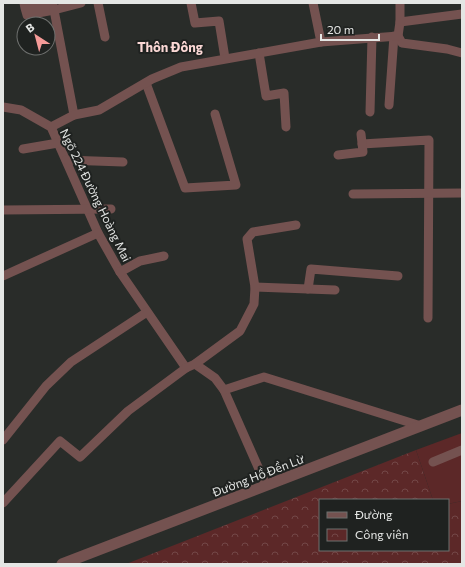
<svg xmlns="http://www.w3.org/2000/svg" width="465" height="567" font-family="Commissioner,sans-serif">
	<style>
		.park { fill: url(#park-crowns) }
		.garden { fill: #5c2828 }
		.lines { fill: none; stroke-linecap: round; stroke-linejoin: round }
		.service { stroke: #745250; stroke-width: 9 }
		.tertiary { stroke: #745250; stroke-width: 11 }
		.labels { text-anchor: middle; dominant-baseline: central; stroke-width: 4; stroke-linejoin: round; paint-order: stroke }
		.street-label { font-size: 12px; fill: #e4e6e4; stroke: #1f2220 }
		.neighbourhood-label { font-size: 13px; font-weight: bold; fill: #fbd8d5; stroke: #1f2220 }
	</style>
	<defs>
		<pattern id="park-crowns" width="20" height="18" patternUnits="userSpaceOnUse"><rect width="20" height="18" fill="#5c2828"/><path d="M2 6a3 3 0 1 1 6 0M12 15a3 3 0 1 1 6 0" fill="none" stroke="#734747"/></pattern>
	</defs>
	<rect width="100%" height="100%" fill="#292c29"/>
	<polygon class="park" points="416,450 433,500 320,500 320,550 448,550 448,504 462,501 462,564 126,564"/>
	<polygon class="garden" points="462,433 462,501 448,504 448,500 433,500 416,450"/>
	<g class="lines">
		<g class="service">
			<polyline points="24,3 25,8 52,3 54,10 27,15 25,8"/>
			<polyline points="98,3 105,37"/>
			<polyline points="191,3 195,23 219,21 225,58"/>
			<polyline points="313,3 321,42"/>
			<polyline points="400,22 462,14"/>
			<polyline points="398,36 402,43 447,49 462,53"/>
			<polyline points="259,53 266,96 284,93 286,127"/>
			<polyline points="146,83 185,188 236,185 215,114"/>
			<polyline points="389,105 394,36"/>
			<polyline points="3,107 21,110 51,127 98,233 120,272 186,368"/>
			<polyline points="370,112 372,37"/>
			<polyline points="74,115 54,10 81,3"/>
			<polyline points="51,127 74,115 99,110 152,79 181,67 321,42 398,36 400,22 400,3"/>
			<polyline points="362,144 429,140 428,318"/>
			<polyline points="23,149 58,143"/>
			<polyline points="338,155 363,152 361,134"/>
			<polyline points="66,160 123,162"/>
			<polyline points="353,194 462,193"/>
			<polyline points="3,210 111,209"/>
			<polyline points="120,272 140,261 164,256"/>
			<polyline points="3,276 98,233"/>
			<polyline points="255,287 335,290"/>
			<polyline points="308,289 311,269 398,276"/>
			<polyline points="195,364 215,378 224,390 266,485"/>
			<polyline points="224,390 264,377 421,426"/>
			<polyline points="3,440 46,386 71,362 147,312"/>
			<polyline points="433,462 462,450"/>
			<polyline points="3,503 60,441 80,457 128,411 186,368 195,364 240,331 254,304 255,287 247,239 253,232 296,225"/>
		</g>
		<polyline class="tertiary" points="62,564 462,410"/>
	</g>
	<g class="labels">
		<g class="street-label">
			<text transform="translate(96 195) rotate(64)">Ngõ 224 Đường Hoàng Mai</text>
			<text transform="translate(258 475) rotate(-21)">Đường Hồ Đền Lừ</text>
		</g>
		<g class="neighbourhood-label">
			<text x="170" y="47">Thôn Đông</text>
		</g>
	</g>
	<rect width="465" height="567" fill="none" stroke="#e4e6e4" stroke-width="8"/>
	<rect x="319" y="499" width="130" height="52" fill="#1f2220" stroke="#6e706e"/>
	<rect x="327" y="512" width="20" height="6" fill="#745250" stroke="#6e706e"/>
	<text x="355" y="519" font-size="12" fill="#e4e6e4">Đường</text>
	<rect x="327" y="529" width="20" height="12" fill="url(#park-crowns)" stroke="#6e706e"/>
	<text x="355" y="539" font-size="12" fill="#e4e6e4">Công viên</text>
	<g transform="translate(36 36) rotate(324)"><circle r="19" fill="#1f2220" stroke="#6e706e"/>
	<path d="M0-3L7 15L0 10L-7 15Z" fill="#f59b98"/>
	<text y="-6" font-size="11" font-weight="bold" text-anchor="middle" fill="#e4e6e4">B</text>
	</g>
	<path d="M321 34v6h58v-6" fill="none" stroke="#e4e6e4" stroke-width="2"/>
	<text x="327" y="34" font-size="12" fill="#e4e6e4" stroke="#1f2220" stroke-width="3" paint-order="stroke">20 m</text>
</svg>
